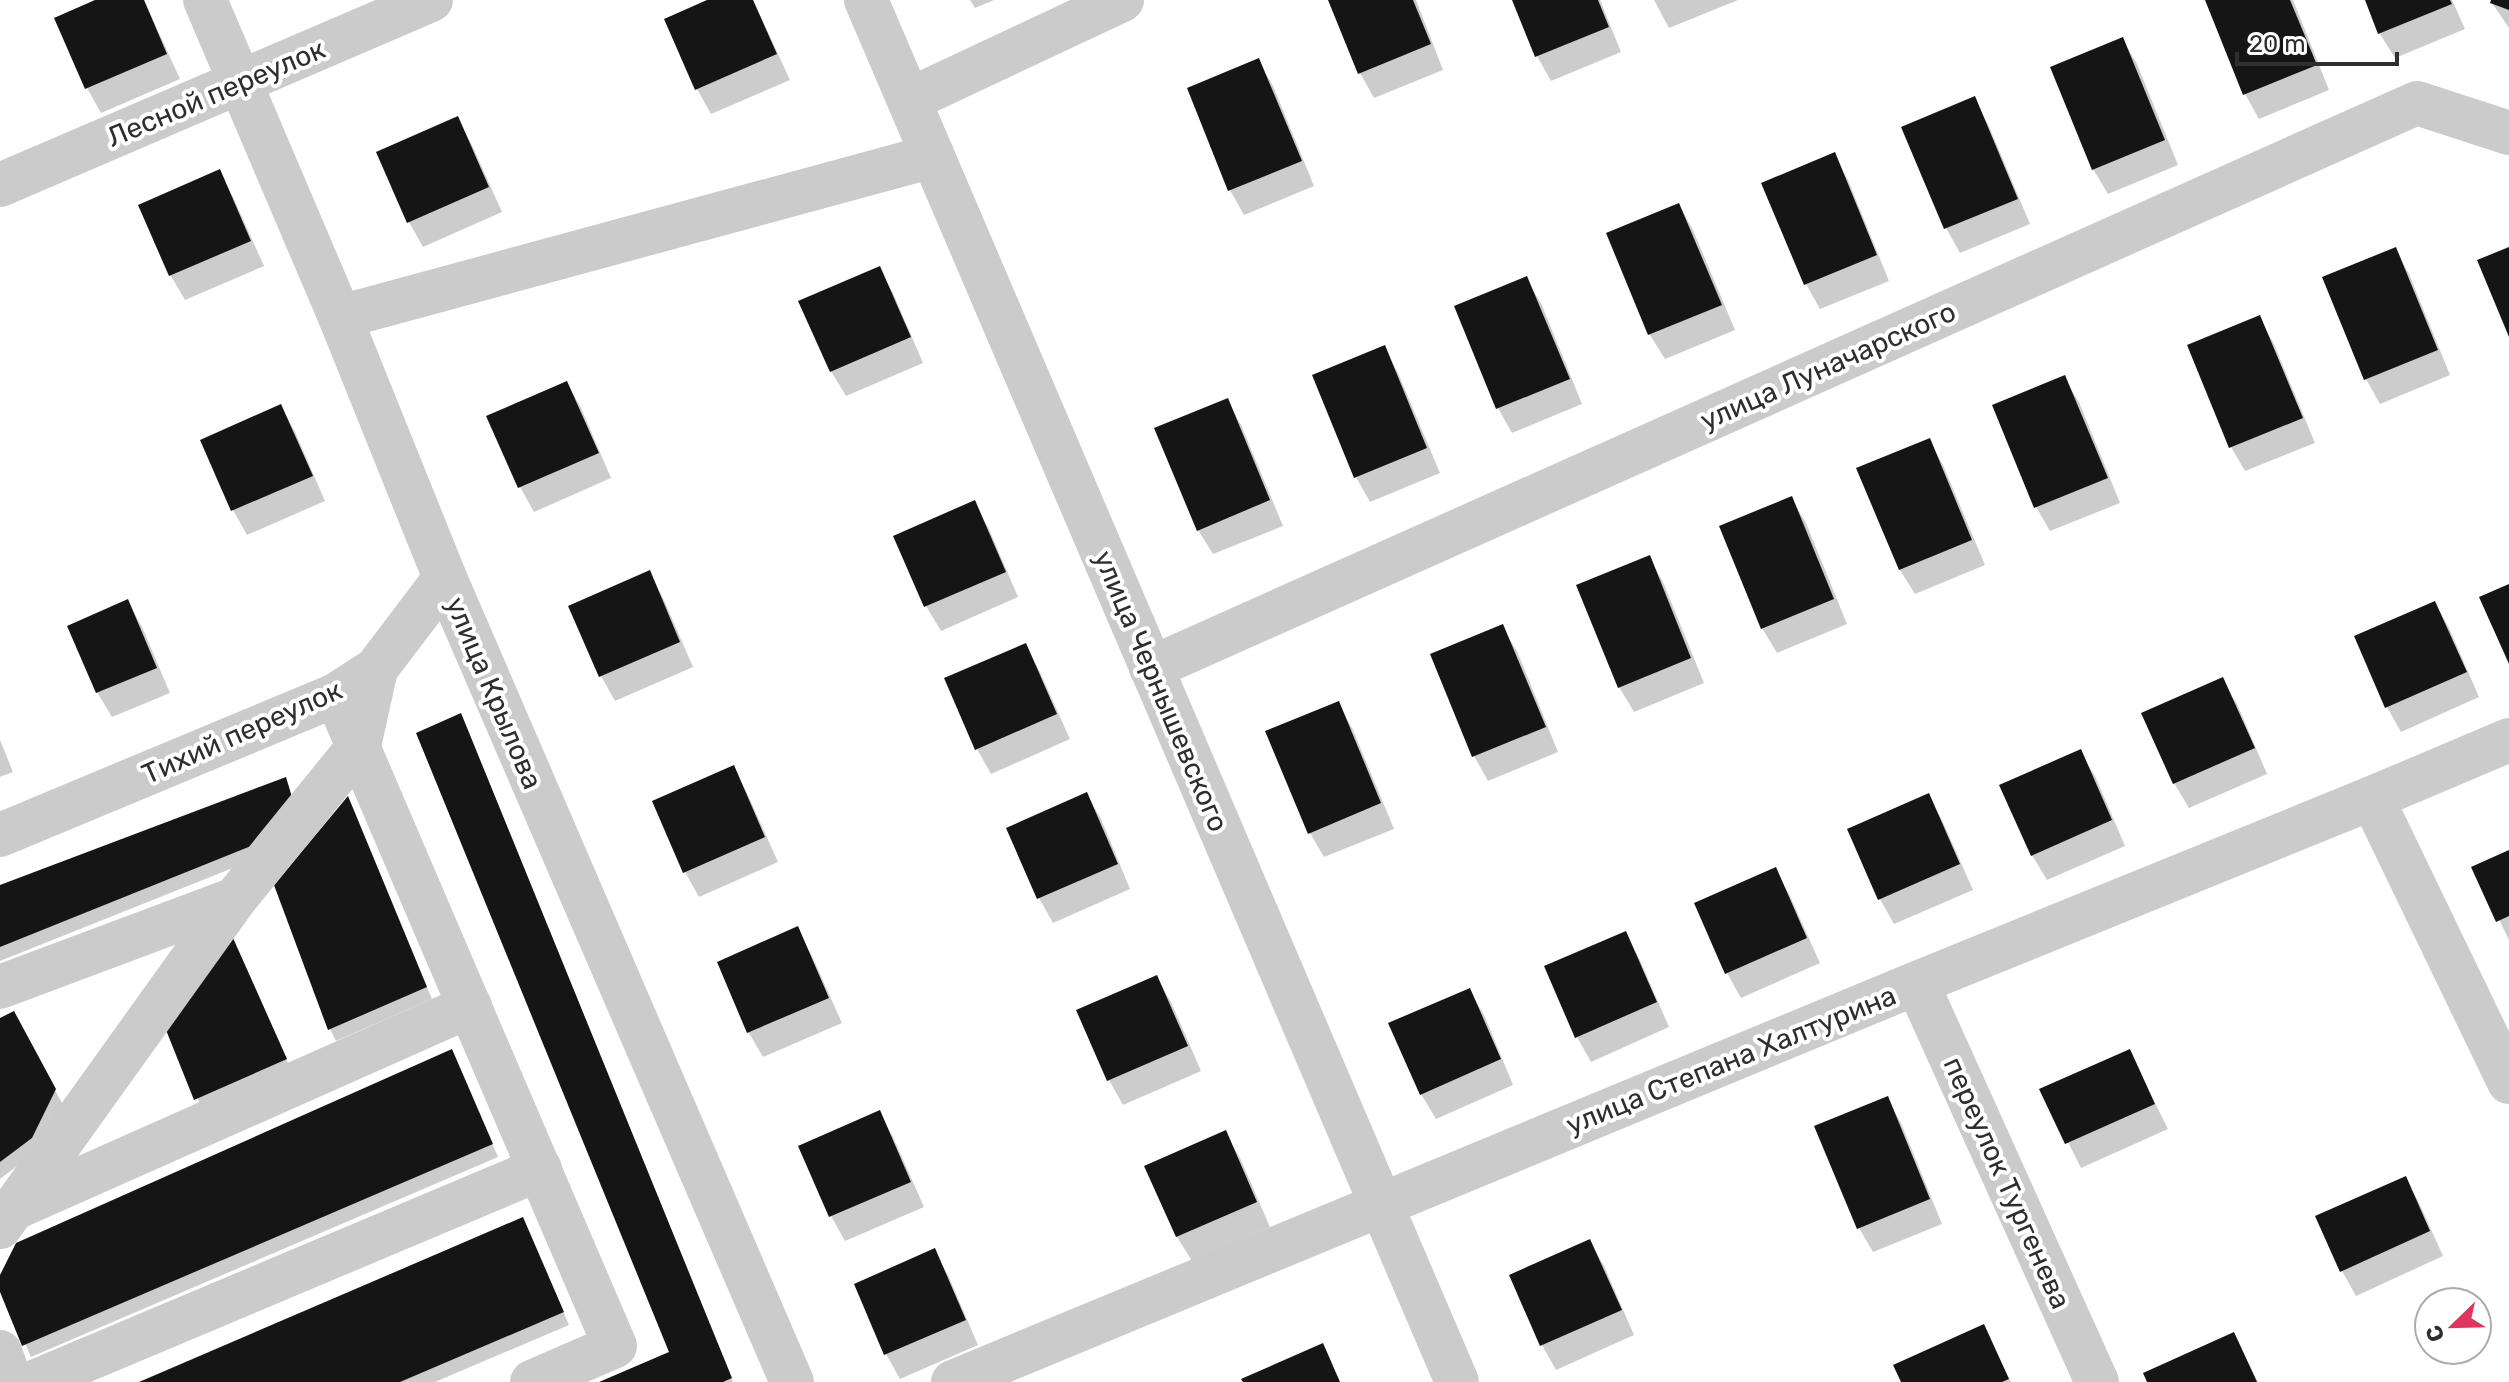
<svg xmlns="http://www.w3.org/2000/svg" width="2509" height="1382" font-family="Rubik,sans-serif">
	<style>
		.shadow { fill: #0003 }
		.building { fill: #151515 }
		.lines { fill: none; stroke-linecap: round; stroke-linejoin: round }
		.minor { stroke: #cbcbcb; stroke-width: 44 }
		.labels { text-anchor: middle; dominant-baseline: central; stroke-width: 8; stroke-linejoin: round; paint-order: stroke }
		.street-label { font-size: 28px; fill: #2e2e2e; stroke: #fff }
	</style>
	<rect width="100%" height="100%" fill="#fff"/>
	<g class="shadow">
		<polygon points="100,0 144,0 180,79 101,113 87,88"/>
		<polygon points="712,0 753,0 790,80 711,114 697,89 667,20"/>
		<polygon points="970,0 994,0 975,8"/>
		<polygon points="1330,0 1416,0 1443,70 1374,98 1360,73"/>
		<polygon points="1514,0 1600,0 1621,52 1551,81 1537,56"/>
		<polygon points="1654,0 1738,0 1669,28"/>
		<polygon points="2207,0 2293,0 2329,90 2259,119 2245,94"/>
		<polygon points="2367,0 2452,0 2465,29 2395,58 2380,34"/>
		<polygon points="2494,0 2509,0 2509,28 2492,3"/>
		<polygon points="2122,39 2137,64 2178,165 2108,194 2093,169"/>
		<polygon points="1258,61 1273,86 1314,186 1244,215 1230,190 1189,89"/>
		<polygon points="1974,99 1988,124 2030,224 1960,253 1946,228 1904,128"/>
		<polygon points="457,118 471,143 502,212 423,247 409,222"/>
		<polygon points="1834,155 1848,180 1889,281 1820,309 1806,284 1764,184"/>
		<polygon points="219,172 233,197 264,266 185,300 171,276 140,206"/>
		<polygon points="1679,205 1693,230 1735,330 1665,359 1650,335 1608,234"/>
		<polygon points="2395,249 2409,274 2450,375 2380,404 2366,379"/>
		<polygon points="879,269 893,293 923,363 846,396 831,371 801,302"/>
		<polygon points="1526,279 1541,303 1582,404 1512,433 1498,408"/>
		<polygon points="2259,318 2273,342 2315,443 2245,471 2231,447"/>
		<polygon points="1384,348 1398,373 1440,473 1370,502 1356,477"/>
		<polygon points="2064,378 2079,402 2120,503 2050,531 2036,507"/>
		<polygon points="567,383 581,408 611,478 534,512 520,487"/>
		<polygon points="1227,400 1241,425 1283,526 1213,554 1198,530"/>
		<polygon points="281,407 295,432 325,501 247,535 233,510 202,441"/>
		<polygon points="1929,440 1943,465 1985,565 1915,594 1900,570 1859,469"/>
		<polygon points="1791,498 1806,523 1847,624 1777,653 1762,628"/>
		<polygon points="974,503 988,527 1018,597 941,631 926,606 896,537"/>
		<polygon points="1649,558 1663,582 1704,683 1634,712 1619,687"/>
		<polygon points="649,573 663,598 693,667 615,701 601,676"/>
		<polygon points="128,602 142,627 170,693 112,717 97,692 69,627"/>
		<polygon points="2435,603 2449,628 2479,697 2401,732 2387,707"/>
		<polygon points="1502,627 1517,651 1558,752 1488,781 1474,756"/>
		<polygon points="1025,645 1039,670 1070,739 991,774 977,749"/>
		<polygon points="2222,680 2237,704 2267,774 2189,808 2174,783"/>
		<polygon points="1338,703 1352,728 1394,829 1324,857 1310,833"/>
		<polygon points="460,716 467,728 733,1382 604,1382 672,1353"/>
		<polygon points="0,740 13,772 0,777"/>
		<polygon points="2080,752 2095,776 2125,846 2047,880 2032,855"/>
		<polygon points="733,768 747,793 778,862 699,897 685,872"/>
		<polygon points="285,780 300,817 278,850 0,961 0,887"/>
		<polygon points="1087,795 1101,819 1130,889 1053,923 1039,898"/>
		<polygon points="1928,796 1942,820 1973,890 1894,924 1880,899 1850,830"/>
		<polygon points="354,811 432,999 336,1041 330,1029"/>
		<polygon points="2509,852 2509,940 2474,868"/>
		<polygon points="1775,869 1789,894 1820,963 1741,998 1727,973"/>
		<polygon points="797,929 811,954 842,1023 763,1057 749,1033 720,963"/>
		<polygon points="1625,933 1639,958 1669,1027 1591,1062 1577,1037"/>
		<polygon points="239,952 292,1072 203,1111 166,1026"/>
		<polygon points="1156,977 1171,1002 1201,1071 1123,1105 1109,1080 1079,1011"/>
		<polygon points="1469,990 1484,1015 1513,1085 1436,1119 1421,1094"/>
		<polygon points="13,1014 62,1103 38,1150 0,1179 0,1020"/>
		<polygon points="451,1051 498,1157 31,1357 0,1286 0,1279"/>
		<polygon points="2129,1051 2168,1129 2081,1168 2042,1090"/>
		<polygon points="1887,1098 1901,1123 1942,1224 1873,1252 1859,1228"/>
		<polygon points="879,1112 893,1137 924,1207 845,1241 831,1216"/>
		<polygon points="1225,1133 1240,1158 1270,1227 1192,1261 1177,1237 1147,1167"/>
		<polygon points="2405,1178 2419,1203 2443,1256 2356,1296 2342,1271"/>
		<polygon points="529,1232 569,1325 435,1382 144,1382"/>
		<polygon points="1590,1241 1604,1266 1634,1335 1556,1370 1542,1345"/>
		<polygon points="934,1251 948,1275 978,1345 900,1379 886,1354 856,1285"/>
		<polygon points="1983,1326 2011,1382 1903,1382"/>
		<polygon points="2234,1334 2258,1382 2150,1382"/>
	</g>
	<g class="building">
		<polygon points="95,0 144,0 167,54 85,89 54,18"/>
		<polygon points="707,0 753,0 777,54 695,90 664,19"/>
		<polygon points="1328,0 1413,0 1431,44 1358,74"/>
		<polygon points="1512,0 1598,0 1609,27 1535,57"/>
		<polygon points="2205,0 2290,0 2317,65 2243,95"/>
		<polygon points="2365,0 2450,0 2452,4 2378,34"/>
		<polygon points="2491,0 2509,0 2509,10 2490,3"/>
		<polygon points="2123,37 2165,140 2092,170 2050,67"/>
		<polygon points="1259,58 1302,161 1228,191 1187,88"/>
		<polygon points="1975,96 2018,199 1944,229 1901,127"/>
		<polygon points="458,116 489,187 407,223 376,152"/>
		<polygon points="1835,152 1877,255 1804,285 1761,183"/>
		<polygon points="220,169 251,241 169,276 138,205"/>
		<polygon points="1679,203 1722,305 1648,335 1606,233"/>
		<polygon points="2396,247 2438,350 2364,380 2322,277"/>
		<polygon points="2509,247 2509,337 2477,260"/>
		<polygon points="880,266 911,337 830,372 798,301"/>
		<polygon points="1527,276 1570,379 1496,409 1454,306"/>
		<polygon points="2260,315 2303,418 2229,448 2187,345"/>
		<polygon points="1385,345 1427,448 1354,478 1312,375"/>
		<polygon points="2065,375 2108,478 2034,508 1992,405"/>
		<polygon points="567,381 599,453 518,488 486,416"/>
		<polygon points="1228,398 1270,500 1197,531 1154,428"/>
		<polygon points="281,404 313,476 231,511 200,440"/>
		<polygon points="1930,438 1972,540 1899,570 1856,468"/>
		<polygon points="1792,496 1834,599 1761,629 1719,526"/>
		<polygon points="975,500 1006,572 924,607 893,536"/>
		<polygon points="1650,555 1691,658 1618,688 1576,585"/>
		<polygon points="650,570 680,642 599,677 568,606"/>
		<polygon points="2509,584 2509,664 2479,597"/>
		<polygon points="128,599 157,668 96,693 67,626"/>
		<polygon points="2435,601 2467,672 2385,708 2354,636"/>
		<polygon points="1503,624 1546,727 1472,757 1430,654"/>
		<polygon points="1026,643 1057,714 975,750 944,678"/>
		<polygon points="2223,677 2255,748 2173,784 2141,713"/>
		<polygon points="1339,701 1381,803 1308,834 1265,731"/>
		<polygon points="461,713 732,1378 723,1382 599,1382 669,1352 416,733"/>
		<polygon points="2081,749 2112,820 2031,856 1999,785"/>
		<polygon points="734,765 765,837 683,873 652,801"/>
		<polygon points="286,777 294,804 271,838 0,947 0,885"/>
		<polygon points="1087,792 1118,864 1037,899 1006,828"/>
		<polygon points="1929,793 1960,864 1878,900 1847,829"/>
		<polygon points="348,796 427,987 328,1030 274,885"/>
		<polygon points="2509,850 2509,916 2496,922 2471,867"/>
		<polygon points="1776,867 1807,938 1725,974 1694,903"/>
		<polygon points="798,926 829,998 747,1033 717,962"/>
		<polygon points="1626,931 1657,1002 1575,1038 1544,966"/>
		<polygon points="233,938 287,1059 194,1100 164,1025"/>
		<polygon points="1157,975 1188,1046 1107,1081 1076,1010"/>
		<polygon points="1470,988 1501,1059 1420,1095 1388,1023"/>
		<polygon points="14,1011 56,1089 32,1138 0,1162 0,1018"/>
		<polygon points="452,1049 493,1144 22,1346 0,1292 0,1275 16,1243"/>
		<polygon points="2130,1049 2155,1104 2065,1144 2039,1089"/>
		<polygon points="1888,1096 1930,1199 1857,1229 1814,1126"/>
		<polygon points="880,1110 911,1182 829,1217 798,1146"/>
		<polygon points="1226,1130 1257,1202 1176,1237 1144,1166"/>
		<polygon points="2406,1176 2430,1231 2340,1272 2315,1216"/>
		<polygon points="523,1217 564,1312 400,1382 139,1382"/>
		<polygon points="1590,1239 1622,1310 1540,1346 1509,1275"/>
		<polygon points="935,1248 966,1320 884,1355 854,1284"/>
		<polygon points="1984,1324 2009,1379 2002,1382 1901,1382 1893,1365"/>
		<polygon points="2234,1332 2257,1382 2147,1382 2143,1373"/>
		<polygon points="1323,1343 1340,1382 1243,1382 1241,1379"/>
	</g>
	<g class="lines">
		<g class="minor">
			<polyline points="205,0 340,317 445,578 792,1382"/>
			<polyline points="866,0 1457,1382"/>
			<polyline points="909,100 1122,0"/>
			<polyline points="0,185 431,0"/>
			<polyline points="340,317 933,156"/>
			<polyline points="1151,668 2417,103 2509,133"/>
			<polyline points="336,695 615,1346 532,1382"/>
			<polyline points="2372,798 2509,1082"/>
			<polyline points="0,835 336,695 376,669 445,578"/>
			<polyline points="1917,983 2097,1382"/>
			<polyline points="0,987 235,899"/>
			<polyline points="15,1208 470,1006"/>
			<polyline points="0,1227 235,899 359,746 376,669"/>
			<polyline points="0,1352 11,1382"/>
			<polyline points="34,1382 540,1169"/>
			<polyline points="953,1382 1917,983 2372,798 2509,740"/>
		</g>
	</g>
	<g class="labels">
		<g class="street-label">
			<text transform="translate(216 93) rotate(-23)">Лесной переулок</text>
			<text transform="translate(1828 366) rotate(-24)">улица Луначарского</text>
			<text transform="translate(1161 691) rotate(67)">улица Чернышевского</text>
			<text transform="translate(494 693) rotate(67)">улица Крылова</text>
			<text transform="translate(242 732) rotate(-24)">Тихий переулок</text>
			<text transform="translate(1731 1060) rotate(-22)">улица Степана Халтурина</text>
			<text transform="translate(2007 1183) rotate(66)">переулок Тургенева</text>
		</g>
	</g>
	<g transform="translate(2453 1326) rotate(247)"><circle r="38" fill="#ffffff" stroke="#ababab" stroke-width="2"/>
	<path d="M0-6L14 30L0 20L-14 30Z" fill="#e0365e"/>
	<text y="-12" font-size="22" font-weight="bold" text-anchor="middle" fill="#2e2e2e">С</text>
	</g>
	<path d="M2237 52v12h160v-12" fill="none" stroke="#2e2e2e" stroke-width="4"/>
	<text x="2249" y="52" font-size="24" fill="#2e2e2e" stroke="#ffffff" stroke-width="6" paint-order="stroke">20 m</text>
</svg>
